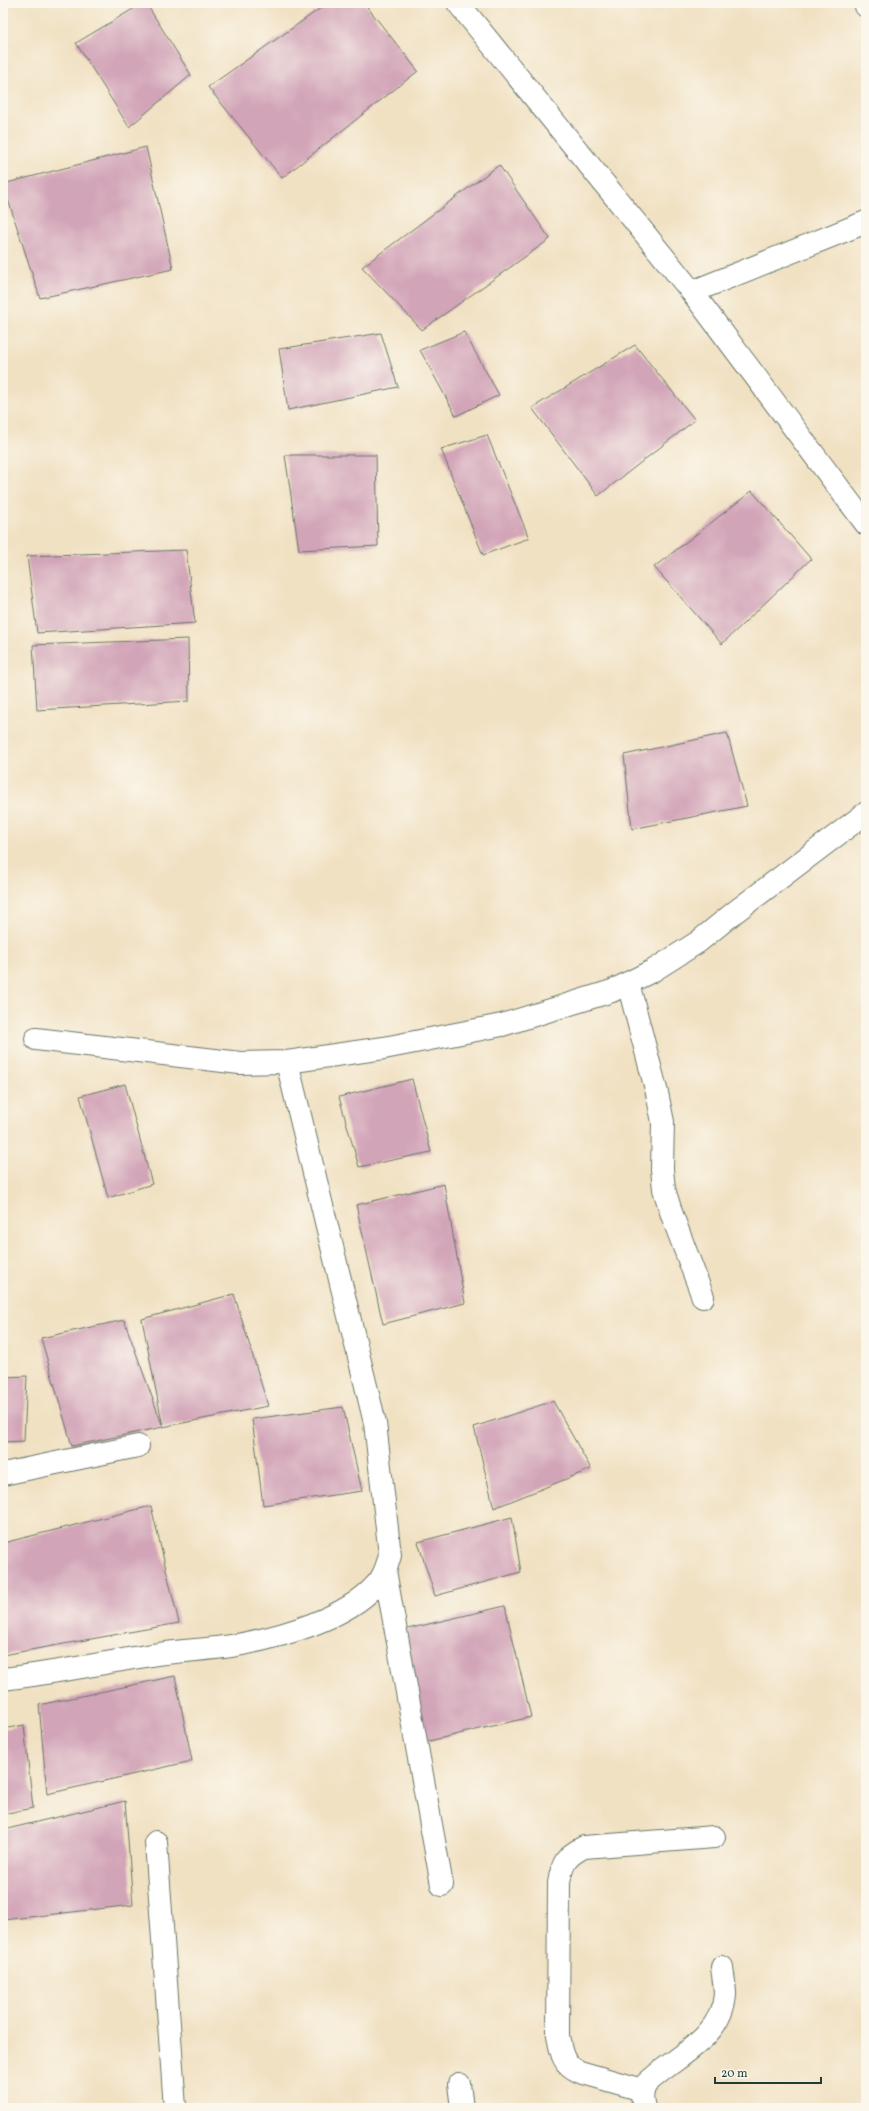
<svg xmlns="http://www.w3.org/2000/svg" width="869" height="2111" font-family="Vollkorn,serif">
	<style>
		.building { fill: #d2a4b8 }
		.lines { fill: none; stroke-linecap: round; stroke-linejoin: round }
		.minor-casing { stroke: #687666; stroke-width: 24 }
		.major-casing { stroke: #687666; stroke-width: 24 }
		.minor { stroke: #fff; stroke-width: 22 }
		.major { stroke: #fff; stroke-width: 22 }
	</style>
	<rect width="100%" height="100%" fill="#fbf7ec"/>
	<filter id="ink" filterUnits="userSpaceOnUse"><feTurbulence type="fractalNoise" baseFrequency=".025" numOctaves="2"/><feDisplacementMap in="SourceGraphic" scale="8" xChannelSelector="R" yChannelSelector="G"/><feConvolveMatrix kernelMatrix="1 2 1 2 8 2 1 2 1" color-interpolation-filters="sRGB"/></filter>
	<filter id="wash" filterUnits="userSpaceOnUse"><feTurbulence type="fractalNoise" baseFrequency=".012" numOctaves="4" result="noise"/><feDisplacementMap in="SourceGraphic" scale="16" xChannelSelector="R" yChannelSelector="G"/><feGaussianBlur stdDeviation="0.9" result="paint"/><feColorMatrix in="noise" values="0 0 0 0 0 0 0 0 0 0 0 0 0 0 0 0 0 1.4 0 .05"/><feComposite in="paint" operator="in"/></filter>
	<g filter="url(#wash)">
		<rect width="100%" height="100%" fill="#f1e1c3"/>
		<g id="blocks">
			<g class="building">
				<polygon points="143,3 146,3 191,75 129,127 76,43"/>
				<polygon points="328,3 364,3 418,71 282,178 208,87"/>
				<polygon points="146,147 173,269 40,298 3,184"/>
				<polygon points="499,165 550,239 422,330 362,267"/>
				<polygon points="464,332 499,395 456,416 420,350"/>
				<polygon points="381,333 398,387 288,410 279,349"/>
				<polygon points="635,345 695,420 598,496 532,408"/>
				<polygon points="487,435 529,538 483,555 441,449"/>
				<polygon points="285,455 376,455 378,546 299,550"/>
				<polygon points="752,491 811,559 722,644 654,567"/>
				<polygon points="186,550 195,623 37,633 27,556"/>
				<polygon points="188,639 189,701 37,710 33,645"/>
				<polygon points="727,733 747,806 632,829 624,755"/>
				<polygon points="412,1079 431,1152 359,1167 339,1097"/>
				<polygon points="125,1084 152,1184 108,1198 80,1096"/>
				<polygon points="444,1184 465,1303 383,1324 356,1205"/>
				<polygon points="234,1294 268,1406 163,1427 142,1319"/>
				<polygon points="124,1320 163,1427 72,1446 41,1338"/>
				<polygon points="27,1376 24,1441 3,1442 3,1377"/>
				<polygon points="553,1401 591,1469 494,1508 474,1427"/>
				<polygon points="343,1407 362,1491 263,1505 252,1419"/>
				<polygon points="151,1506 179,1623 3,1655 3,1543"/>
				<polygon points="512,1517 521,1572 435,1596 418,1542"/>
				<polygon points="505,1606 531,1717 425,1742 399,1631"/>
				<polygon points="175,1676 192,1761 47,1794 39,1705"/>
				<polygon points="24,1725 33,1808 3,1814 3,1729"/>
				<polygon points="125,1801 133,1905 3,1920 3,1830"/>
			</g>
		</g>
	</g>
	<g filter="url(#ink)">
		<use href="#blocks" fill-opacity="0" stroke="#687666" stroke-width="1"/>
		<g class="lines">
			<defs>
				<g id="minor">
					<polyline points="865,3 866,6"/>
					<polyline points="692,292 866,222"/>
					<polyline points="628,983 657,1093 663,1122 662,1169 664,1189 672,1215 703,1297"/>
					<polyline points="36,1039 240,1063 287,1062 384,1048 502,1025 612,991 654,970 698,942 735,912 866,813"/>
					<polyline points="3,1474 138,1446"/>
					<polyline points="385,1571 442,1885"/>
					<path d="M 3,1679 C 55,1673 107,1662 158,1654 C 184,1650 211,1650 237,1645 C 280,1637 346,1619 376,1585 C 384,1577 387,1566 390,1555 L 375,1423 L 287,1062"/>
					<polyline points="156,1842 175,2108"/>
					<polyline points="459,2084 462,2108"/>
					<path d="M 642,2090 L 580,2072 C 562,2064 561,2053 558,2035 L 559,1883 C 562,1863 566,1856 584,1847 L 714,1837"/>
					<path d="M 644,2108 C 642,2099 641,2093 646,2084 C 673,2057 721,2040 725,1995 C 725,1986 723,1976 722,1967"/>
				</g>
				<polyline id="major" points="458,3 692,292 866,524"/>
			</defs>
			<use href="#minor" class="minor-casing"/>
			<use href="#major" class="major-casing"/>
			<use href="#minor" class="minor"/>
			<use href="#major" class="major"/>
		</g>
	</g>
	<rect width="869" height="2111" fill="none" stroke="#fbf7ec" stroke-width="16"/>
	<path d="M715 2077v6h106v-6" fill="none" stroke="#1f3d34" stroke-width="2"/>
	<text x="721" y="2077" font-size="12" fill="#1f3d34" stroke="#fbf7ec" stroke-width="3" paint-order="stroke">20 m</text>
</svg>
